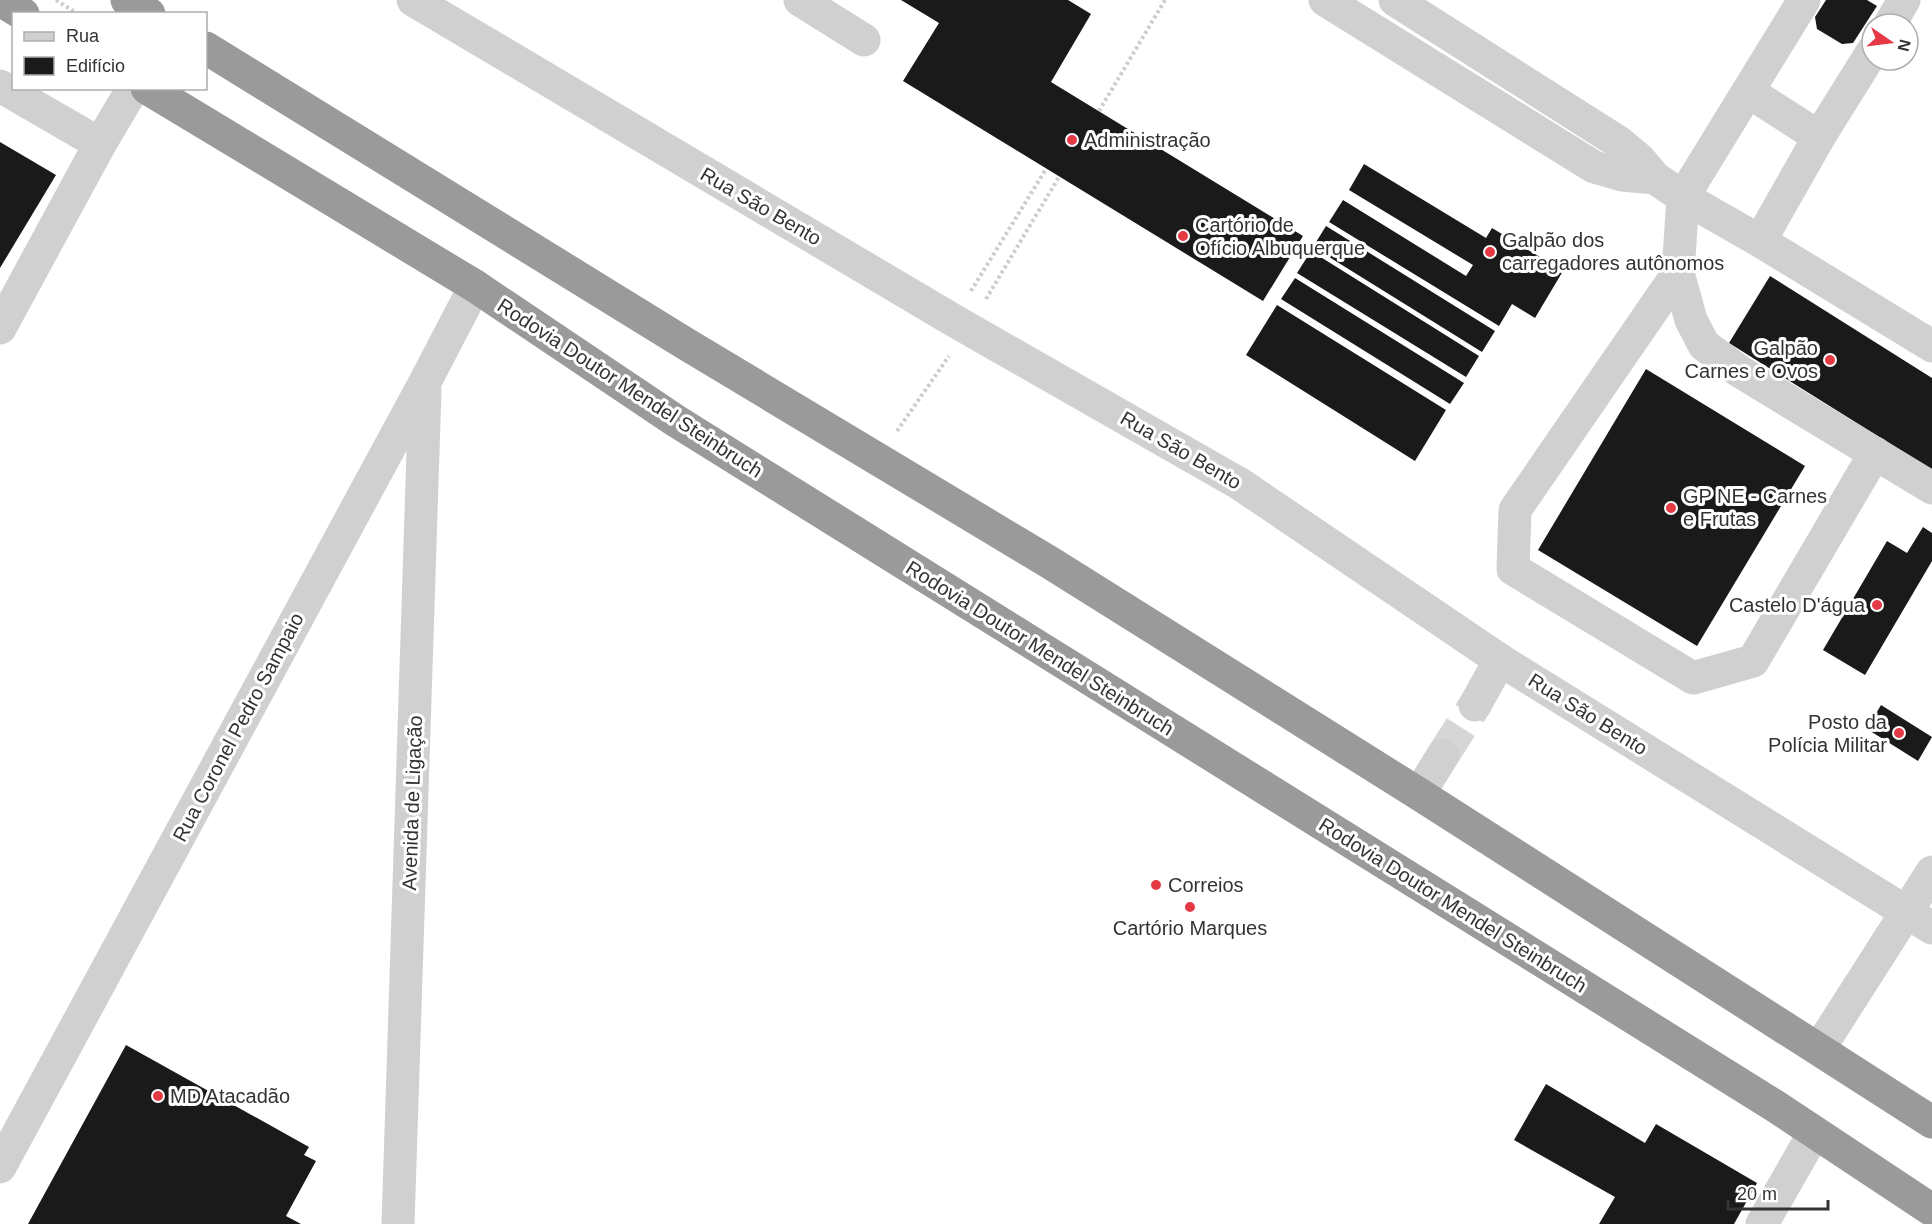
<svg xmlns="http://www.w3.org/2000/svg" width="1932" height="1224" font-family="Helvetica,sans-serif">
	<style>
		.building { fill: #1a1a1a }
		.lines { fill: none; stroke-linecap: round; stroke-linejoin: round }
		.minor-tunnel { stroke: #d6d6d6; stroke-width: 33; stroke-dasharray: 33 16; stroke-linecap: butt }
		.path { stroke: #cdcdcd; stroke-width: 4; stroke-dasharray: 3 3; stroke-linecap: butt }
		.minor { stroke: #d0d0d0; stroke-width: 33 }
		.highway { stroke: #9a9a9a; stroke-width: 33 }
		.poi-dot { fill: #e63946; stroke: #fff; stroke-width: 2 }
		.labels { text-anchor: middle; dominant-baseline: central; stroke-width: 6; stroke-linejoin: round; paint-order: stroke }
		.poi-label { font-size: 20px; fill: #333; stroke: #fff; text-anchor: start }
		.street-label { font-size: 20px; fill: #333; stroke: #fff }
	</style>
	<rect width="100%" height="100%" fill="#fff"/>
	<g class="building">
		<polygon points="901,0 1068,0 1091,14 1051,82 1303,236 1263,301 903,81 939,23"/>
		<polygon points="1826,0 1867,0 1877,6 1853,43 1842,44 1817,29 1815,17"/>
		<polygon points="0,142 56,175 0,268"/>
		<polygon points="1364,164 1486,238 1492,228 1563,271 1535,318 1512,304 1499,326 1329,222 1343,200 1466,276 1473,265 1349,190"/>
		<polygon points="1326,226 1495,331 1482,352 1313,247"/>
		<polygon points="1311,251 1479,356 1466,377 1297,273"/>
		<polygon points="1770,276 1932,378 1932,470 1729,343"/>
		<polygon points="1295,278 1464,383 1450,404 1281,299"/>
		<polygon points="1277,305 1446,410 1415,461 1246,355"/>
		<polygon points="1646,369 1805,466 1697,646 1538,550"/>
		<polygon points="1923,527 1932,533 1932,561 1865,675 1823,650 1887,541 1907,553"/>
		<polygon points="1881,705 1932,737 1918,761 1867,729"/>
		<polygon points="126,1045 309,1147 304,1155 316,1161 286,1216 301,1224 28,1224"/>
		<polygon points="1546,1084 1645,1143 1656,1124 1757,1183 1734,1224 1599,1224 1615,1197 1514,1140"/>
	</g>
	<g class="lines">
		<polyline class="minor-tunnel" points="1443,755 1475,705"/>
		<g class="path">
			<polyline points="56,0 78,14"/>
			<polyline points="1099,111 1165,0"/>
			<polyline points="971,291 1046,169"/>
			<polyline points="986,299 1059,177"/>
			<polyline points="897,431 949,356"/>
		</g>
		<g class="minor">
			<polyline points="413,0 953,320 1240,484 1500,660 1932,928"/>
			<polyline points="800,0 864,40"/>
			<polyline points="1325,0 1594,167 1622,175 1655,178"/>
			<polyline points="1395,0 1620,143 1639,159 1655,178 1683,197 1678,273 1691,320 1704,345 1739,371 1932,488"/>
			<polyline points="1804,0 1683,197 1760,241 1932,346"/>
			<polyline points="1890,24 1904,0"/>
			<polyline points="0,86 100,144"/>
			<polyline points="1749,92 1819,137"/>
			<polyline points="1760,241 1819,137 1872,52"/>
			<polyline points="1678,273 1515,510 1513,569 1693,678 1753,661 1875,453"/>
			<polyline points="0,328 100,144 133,88"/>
			<polyline points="1475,705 1500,660"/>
			<polyline points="1419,794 1443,755"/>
			<polyline points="1819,1049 1932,872"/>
			<polyline points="0,1167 425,382 475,286"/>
			<polyline points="398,1224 425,390"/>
			<polyline points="1762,1224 1814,1133"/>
		</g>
		<g class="highway">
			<polyline points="0,0 23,14"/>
			<polyline points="127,0 149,14"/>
			<polyline points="206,48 686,344 1049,562 1419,794 1932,1122"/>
			<polyline points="147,88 475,286 676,421 1775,1106 1932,1210"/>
		</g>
	</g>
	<g class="poi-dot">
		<circle cx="1072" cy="140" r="6"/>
		<circle cx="1183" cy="236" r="6"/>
		<circle cx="1490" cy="252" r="6"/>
		<circle cx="1830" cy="360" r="6"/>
		<circle cx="1671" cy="508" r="6"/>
		<circle cx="1877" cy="605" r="6"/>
		<circle cx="1899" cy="733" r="6"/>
		<circle cx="1156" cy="885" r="6"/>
		<circle cx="1190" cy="907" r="6"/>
		<circle cx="158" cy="1096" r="6"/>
	</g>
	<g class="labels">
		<g class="poi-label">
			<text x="1084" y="140">Administração</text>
			<text x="1195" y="225">Cartório de<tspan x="1195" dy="23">Ofício Albuquerque</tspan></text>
			<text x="1502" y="240">Galpão dos<tspan x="1502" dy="23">carregadores autônomos</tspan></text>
			<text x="1818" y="348" text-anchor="end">Galpão<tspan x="1818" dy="23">Carnes e Ovos</tspan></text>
			<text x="1683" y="496">GP NE - Carnes<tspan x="1683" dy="23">e Frutas</tspan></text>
			<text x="1865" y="605" text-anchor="end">Castelo D'água</text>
			<text x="1887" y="722" text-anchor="end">Posto da<tspan x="1887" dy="23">Polícia Militar</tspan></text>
			<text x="1168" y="885">Correios</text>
			<text x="1190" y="928" text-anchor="middle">Cartório Marques</text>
			<text x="170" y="1096">MD Atacadão</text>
		</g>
		<g class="street-label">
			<text transform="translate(761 206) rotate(30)">Rua São Bento</text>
			<text transform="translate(630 388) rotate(33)">Rodovia Doutor Mendel Steinbruch</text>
			<text transform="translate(1181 450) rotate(30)">Rua São Bento</text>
			<text transform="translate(1040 648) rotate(32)">Rodovia Doutor Mendel Steinbruch</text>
			<text transform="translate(1588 714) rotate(32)">Rua São Bento</text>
			<text transform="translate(238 727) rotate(-62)">Rua Coronel Pedro Sampaio</text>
			<text transform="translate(412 803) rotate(-88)">Avenida de Ligação</text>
			<text transform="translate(1453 905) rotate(32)">Rodovia Doutor Mendel Steinbruch</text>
		</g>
	</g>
	<rect x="12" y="12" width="195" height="78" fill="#ffffff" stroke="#adadad" stroke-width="1.5"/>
	<rect x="24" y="32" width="30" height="9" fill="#d0d0d0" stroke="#adadad" stroke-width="1.5"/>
	<text x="66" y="42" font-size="18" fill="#333333">Rua</text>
	<rect x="24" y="57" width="30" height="18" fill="#1a1a1a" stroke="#adadad" stroke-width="1.5"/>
	<text x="66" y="72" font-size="18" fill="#333333">Edifício</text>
	<g transform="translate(1890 42) rotate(104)"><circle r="28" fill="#ffffff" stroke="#adadad" stroke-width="1.5"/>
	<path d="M0-4.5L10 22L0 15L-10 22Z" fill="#e63946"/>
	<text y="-9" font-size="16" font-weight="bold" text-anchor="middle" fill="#333333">N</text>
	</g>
	<path d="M1728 1200v9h100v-9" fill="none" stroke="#333333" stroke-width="3"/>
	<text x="1737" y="1200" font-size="18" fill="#333333" stroke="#ffffff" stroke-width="4.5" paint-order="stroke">20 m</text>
</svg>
